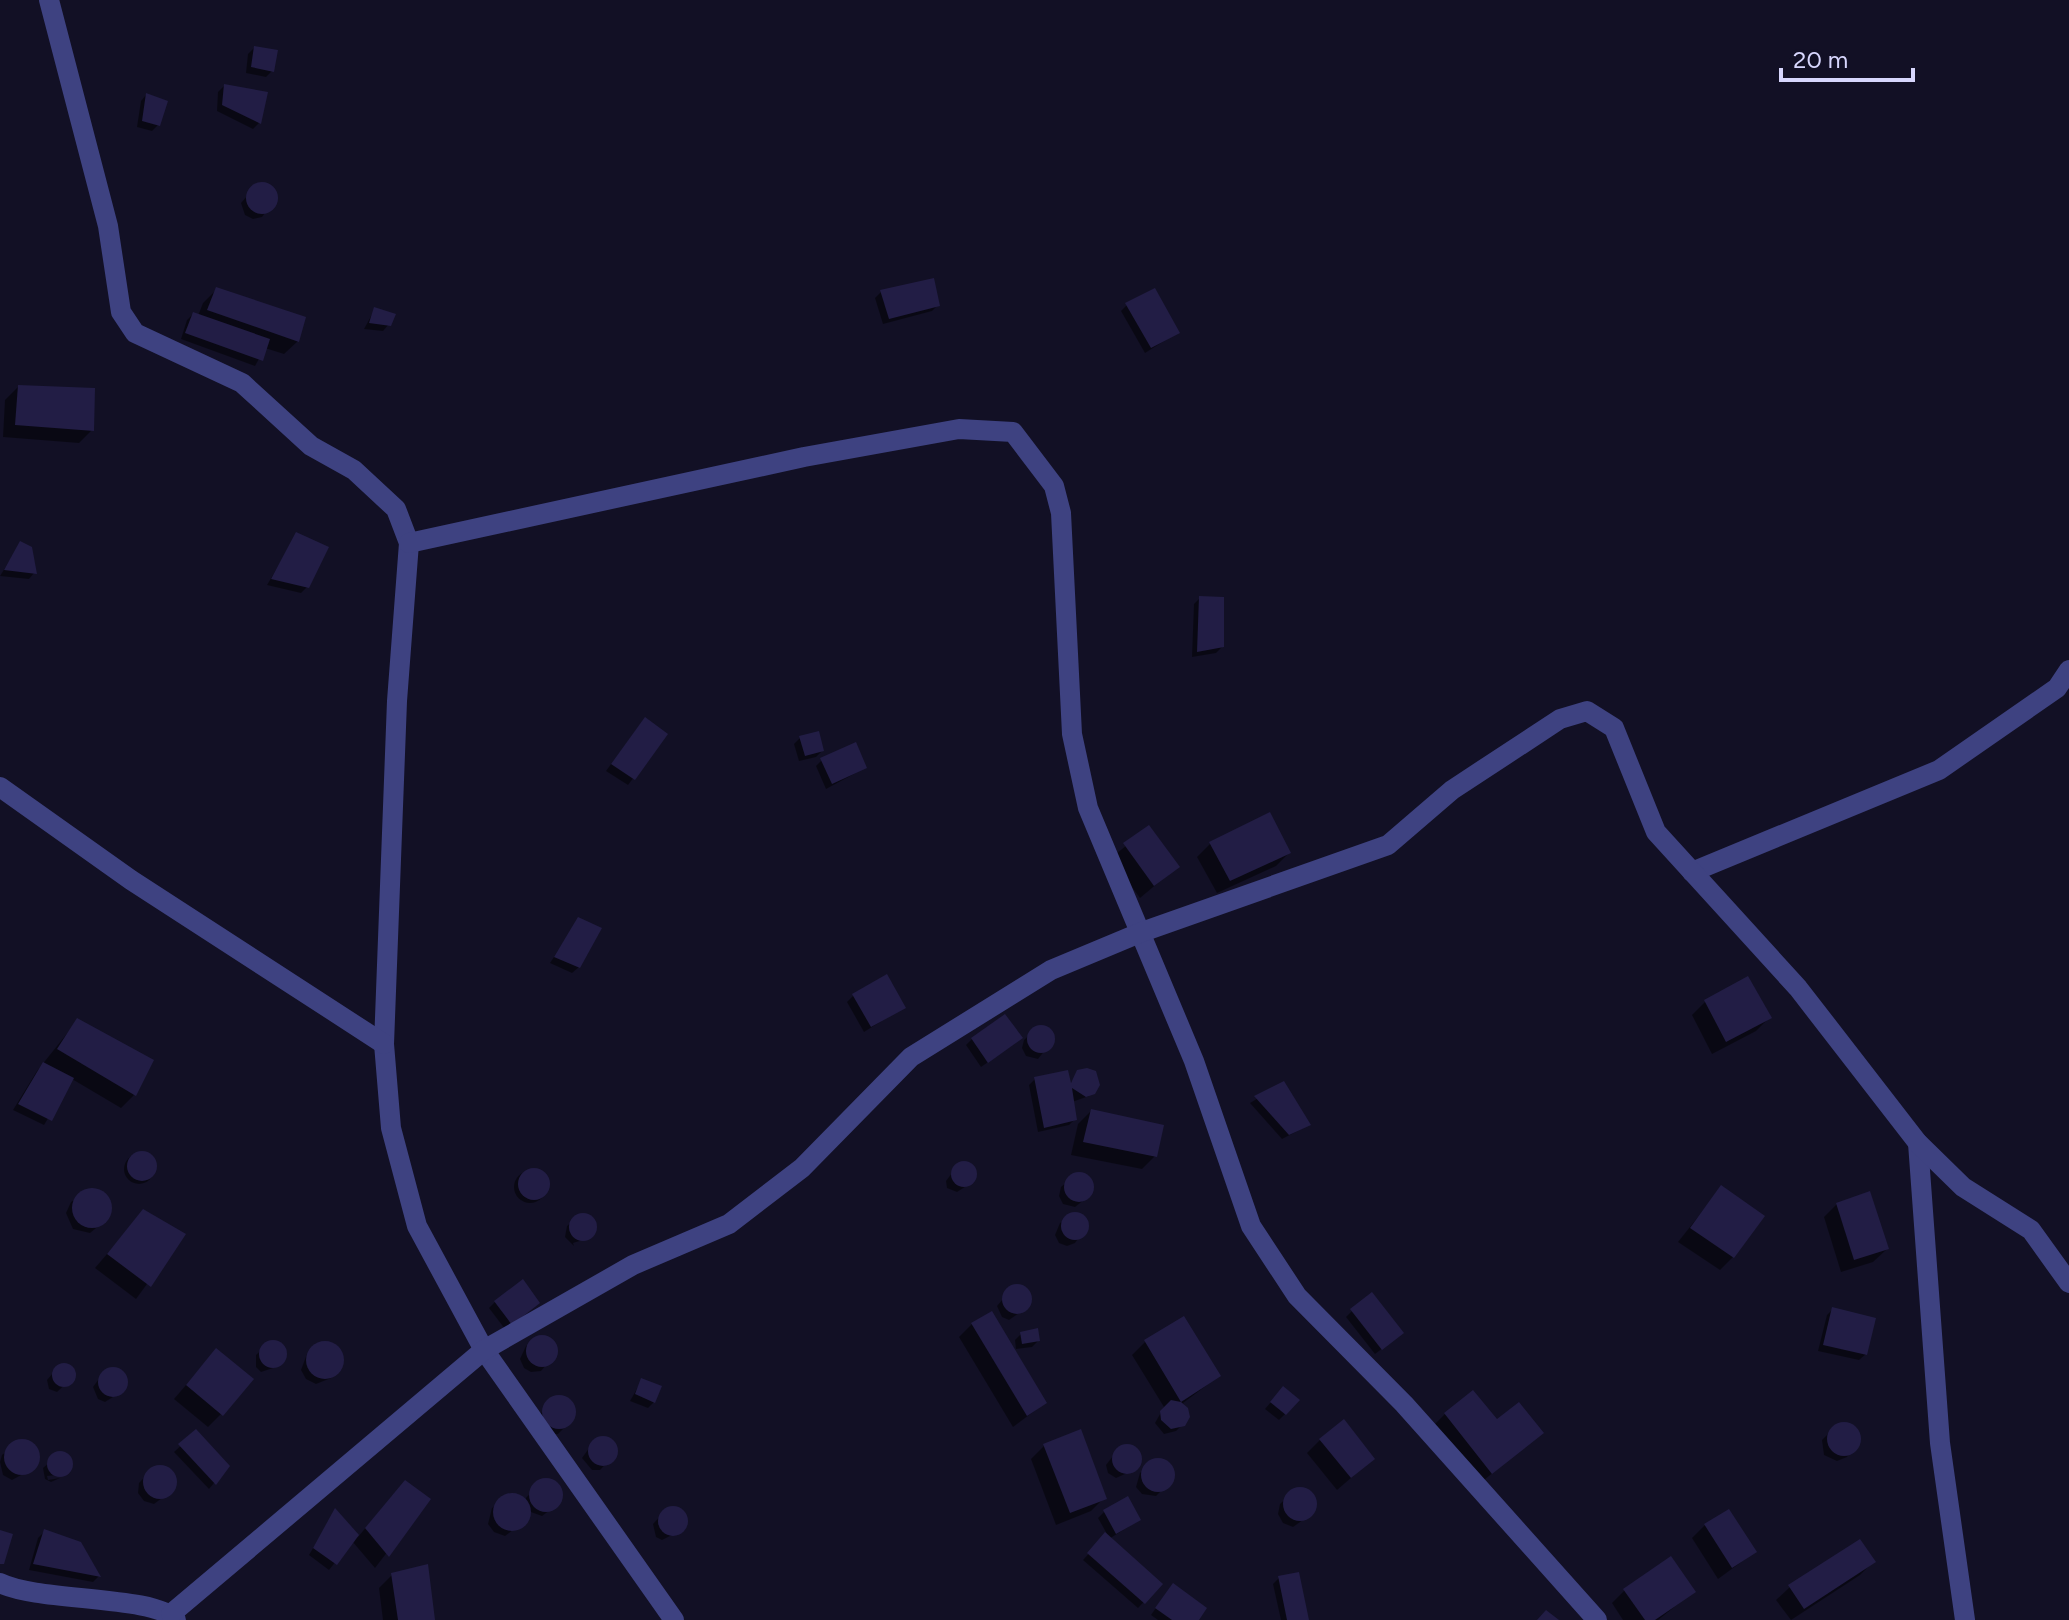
<svg xmlns="http://www.w3.org/2000/svg" width="2069" height="1620" font-family="Figtree,sans-serif">
	<style>
		.shadow { fill: #0007 }
		.building { fill: #221d45 }
		.lines { fill: none; stroke-linecap: round; stroke-linejoin: round }
		.street { stroke: #3e4281; stroke-width: 20 }
	</style>
	<rect width="100%" height="100%" fill="#121025"/>
	<g class="shadow">
		<polygon points="254,48 272,71 266,77 246,73 248,54"/>
		<polygon points="224,86 266,93 259,123 253,129 217,111 218,92"/>
		<polygon points="146,95 158,125 152,131 137,127 141,101"/>
		<polygon points="262,184 274,191 276,198 262,217 253,219 245,215 241,203 254,188"/>
		<polygon points="217,289 298,341 284,354 265,348 255,366 181,339 187,320 193,314 198,316 203,303"/>
		<polygon points="881,292 938,305 932,311 883,324 875,298"/>
		<polygon points="1127,305 1177,333 1145,353 1121,311"/>
		<polygon points="375,309 389,324 383,331 364,329"/>
		<polygon points="18,387 92,430 79,443 3,437 5,400"/>
		<polygon points="297,535 307,587 301,593 267,585"/>
		<polygon points="20,544 34,573 29,579 0,576"/>
		<polygon points="1200,598 1222,647 1216,653 1192,657 1194,604"/>
		<polygon points="639,726 666,735 628,785 606,771"/>
		<polygon points="800,738 822,751 816,757 799,761 794,744"/>
		<polygon points="822,760 865,768 826,789 816,766"/>
		<polygon points="1269,815 1289,853 1276,866 1217,893 1197,857 1210,844"/>
		<polygon points="1148,828 1177,867 1140,898 1111,858"/>
		<polygon points="578,920 579,967 572,973 550,963"/>
		<polygon points="1747,979 1769,1018 1756,1031 1712,1054 1692,1015 1705,1002"/>
		<polygon points="853,996 904,1007 864,1032 847,1002"/>
		<polygon points="77,1021 134,1095 121,1108 72,1079 44,1125 13,1110 37,1071"/>
		<polygon points="1037,1028 1049,1030 1053,1040 1038,1059 1026,1056 1022,1048 1024,1040"/>
		<polygon points="972,1039 1014,1044 981,1067 966,1045"/>
		<polygon points="1078,1072 1089,1096 1072,1102 1075,1119 1069,1125 1038,1132 1029,1085 1035,1079 1070,1084"/>
		<polygon points="1283,1083 1309,1125 1282,1139 1250,1103"/>
		<polygon points="1091,1111 1155,1156 1142,1169 1071,1155 1078,1124"/>
		<circle cx="139" cy="1169" r="15"/>
		<polygon points="958,1165 972,1166 975,1172 971,1183 957,1192 947,1188 946,1181"/>
		<circle cx="530" cy="1187" r="16"/>
		<polygon points="1075,1175 1087,1176 1093,1188 1089,1196 1075,1207 1063,1204 1059,1196 1061,1187"/>
		<polygon points="1721,1188 1733,1257 1720,1270 1678,1242"/>
		<polygon points="89,1190 101,1192 110,1207 107,1219 90,1233 73,1229 66,1213 71,1202"/>
		<polygon points="1837,1204 1887,1249 1873,1262 1841,1272 1824,1217"/>
		<polygon points="143,1212 183,1235 136,1299 95,1268"/>
		<polygon points="1075,1213 1083,1216 1087,1226 1075,1243 1067,1246 1059,1243 1055,1235 1060,1223"/>
		<polygon points="580,1215 592,1219 595,1226 589,1238 573,1243 574,1246 565,1237 567,1226"/>
		<polygon points="1014,1286 1026,1290 1030,1298 1028,1307 1009,1320 1002,1317 997,1306"/>
		<polygon points="495,1302 538,1303 505,1329 489,1308"/>
		<polygon points="1833,1309 1866,1354 1859,1360 1818,1351 1827,1315"/>
		<polygon points="1352,1311 1396,1338 1375,1354 1346,1317"/>
		<polygon points="972,1324 1045,1403 1013,1427 959,1337"/>
		<polygon points="1021,1334 1038,1341 1032,1347 1016,1349 1015,1340"/>
		<polygon points="542,1337 554,1344 556,1353 541,1371 531,1372 524,1368 520,1359 526,1346"/>
		<polygon points="1145,1342 1219,1376 1183,1403 1188,1417 1183,1424 1176,1431 1164,1434 1155,1423 1164,1407 1132,1355"/>
		<polygon points="269,1343 280,1344 285,1354 276,1367 261,1372 256,1367 256,1355"/>
		<polygon points="325,1344 336,1347 342,1362 331,1378 316,1384 306,1379 301,1370 307,1354"/>
		<polygon points="204,1364 221,1414 208,1427 174,1399"/>
		<polygon points="58,1367 70,1368 73,1377 57,1392 49,1389 47,1380"/>
		<polygon points="112,1368 125,1377 124,1390 105,1402 98,1399 93,1387 104,1372"/>
		<polygon points="642,1380 654,1402 648,1408 630,1401"/>
		<polygon points="1277,1395 1285,1414 1279,1420 1265,1409"/>
		<polygon points="563,1398 571,1404 572,1420 558,1434 548,1435 536,1421 549,1401"/>
		<polygon points="1445,1414 1496,1422 1541,1433 1478,1485 1432,1427"/>
		<polygon points="1846,1424 1855,1428 1859,1442 1847,1457 1837,1461 1824,1455 1822,1440 1837,1425"/>
		<polygon points="196,1432 228,1466 209,1489 174,1452"/>
		<polygon points="604,1437 614,1445 616,1453 600,1470 592,1470 582,1458 595,1440"/>
		<polygon points="1320,1440 1373,1459 1337,1490 1307,1453"/>
		<polygon points="18,1442 33,1445 38,1454 34,1468 12,1480 3,1475 0,1462 2,1455"/>
		<polygon points="1044,1446 1104,1498 1091,1511 1056,1525 1031,1459"/>
		<polygon points="1129,1446 1137,1450 1139,1463 1134,1470 1116,1478 1108,1473 1106,1465 1120,1447"/>
		<polygon points="60,1453 69,1459 70,1469 65,1474 47,1476 48,1480 60,1478 51,1482 45,1479 43,1468"/>
		<polygon points="1154,1461 1168,1465 1173,1473 1170,1482 1156,1496 1142,1494 1136,1487 1140,1473"/>
		<polygon points="153,1468 169,1469 174,1475 174,1489 154,1504 144,1501 138,1493 139,1483"/>
		<polygon points="543,1480 552,1481 562,1494 558,1504 542,1516 528,1511 526,1520 505,1536 494,1532 488,1524 492,1508 508,1496 524,1500"/>
		<polygon points="1295,1490 1309,1492 1315,1499 1313,1513 1293,1527 1283,1523 1278,1514 1280,1504"/>
		<polygon points="392,1496 428,1499 375,1568 352,1541 329,1570 309,1555 335,1511 358,1537"/>
		<polygon points="673,1508 685,1518 682,1530 662,1540 656,1537 653,1524 665,1511"/>
		<polygon points="1104,1512 1139,1520 1109,1539 1160,1585 1138,1608 1083,1560 1107,1534 1098,1518"/>
		<polygon points="1705,1525 1755,1552 1718,1579 1692,1538"/>
		<polygon points="44,1532 99,1576 93,1582 29,1570 38,1538"/>
		<polygon points="1873,1562 1860,1575 1791,1620 1776,1600 1790,1587"/>
		<polygon points="392,1575 433,1620 383,1620 379,1588"/>
		<polygon points="1279,1578 1307,1620 1281,1620 1273,1584"/>
		<polygon points="1625,1590 1693,1592 1658,1620 1623,1620 1612,1603"/>
		<polygon points="1167,1592 1196,1620 1158,1620 1151,1615"/>
	</g>
	<g class="building">
		<polygon points="254,46 278,50 274,72 251,67"/>
		<polygon points="224,84 268,92 261,124 222,105"/>
		<polygon points="146,93 168,101 160,126 142,121"/>
		<circle cx="262" cy="198" r="16"/>
		<polygon points="934,278 940,306 889,319 880,290"/>
		<polygon points="216,287 306,317 299,342 207,310"/>
		<polygon points="1155,288 1180,333 1151,348 1125,303"/>
		<polygon points="374,307 396,314 391,326 369,323"/>
		<polygon points="193,312 270,339 263,361 185,333"/>
		<polygon points="18,385 95,388 94,431 15,425"/>
		<polygon points="296,532 329,547 309,588 271,579"/>
		<polygon points="20,541 32,547 37,574 4,570"/>
		<polygon points="1199,596 1224,597 1224,647 1197,652"/>
		<polygon points="645,717 668,734 635,780 611,764"/>
		<polygon points="819,731 824,751 805,756 799,736"/>
		<polygon points="856,742 867,768 832,784 820,758"/>
		<polygon points="1270,812 1291,853 1230,881 1209,842"/>
		<polygon points="1149,825 1180,867 1154,886 1123,843"/>
		<polygon points="578,917 602,928 580,968 554,957"/>
		<polygon points="887,974 906,1008 871,1027 852,994"/>
		<polygon points="1748,976 1772,1018 1726,1042 1704,1000"/>
		<polygon points="1005,1014 1023,1038 988,1063 971,1038"/>
		<polygon points="77,1018 154,1060 136,1096 57,1049"/>
		<circle cx="1041" cy="1039" r="14"/>
		<polygon points="43,1062 74,1078 52,1121 18,1104"/>
		<polygon points="1087,1068 1096,1071 1100,1085 1095,1094 1086,1097 1072,1088 1077,1120 1044,1128 1034,1077 1068,1070 1071,1083 1077,1070"/>
		<polygon points="1284,1081 1311,1125 1289,1135 1254,1096"/>
		<polygon points="1091,1109 1164,1125 1157,1157 1083,1142"/>
		<circle cx="142" cy="1166" r="15"/>
		<circle cx="964" cy="1174" r="13"/>
		<circle cx="534" cy="1184" r="16"/>
		<circle cx="1079" cy="1187" r="15"/>
		<polygon points="1721,1185 1765,1216 1734,1258 1690,1228"/>
		<circle cx="92" cy="1208" r="20"/>
		<polygon points="1870,1191 1889,1249 1854,1260 1836,1203"/>
		<polygon points="143,1209 186,1234 151,1287 107,1254"/>
		<circle cx="1075" cy="1226" r="14"/>
		<circle cx="583" cy="1227" r="14"/>
		<polygon points="523,1279 540,1303 512,1325 494,1301"/>
		<circle cx="1017" cy="1299" r="15"/>
		<polygon points="1372,1292 1404,1333 1382,1350 1350,1309"/>
		<polygon points="1832,1307 1876,1318 1867,1355 1823,1345"/>
		<polygon points="992,1311 1047,1403 1027,1416 971,1323"/>
		<polygon points="1184,1316 1221,1376 1181,1402 1188,1408 1190,1417 1185,1426 1171,1429 1161,1420 1160,1411 1171,1400 1181,1402 1144,1340"/>
		<polygon points="1038,1328 1040,1341 1022,1344 1020,1332"/>
		<circle cx="542" cy="1351" r="16"/>
		<circle cx="273" cy="1354" r="14"/>
		<circle cx="325" cy="1360" r="19"/>
		<polygon points="216,1348 254,1379 223,1416 186,1385"/>
		<circle cx="64" cy="1375" r="12"/>
		<circle cx="113" cy="1382" r="15"/>
		<polygon points="641,1378 662,1386 655,1403 635,1394"/>
		<polygon points="1283,1386 1300,1400 1286,1415 1270,1402"/>
		<polygon points="1473,1390 1497,1419 1519,1402 1544,1433 1492,1474 1444,1413"/>
		<circle cx="559" cy="1412" r="17"/>
		<polygon points="1344,1419 1375,1459 1351,1478 1319,1439"/>
		<circle cx="1844" cy="1439" r="17"/>
		<polygon points="196,1429 230,1466 216,1485 178,1444"/>
		<polygon points="1081,1429 1107,1499 1070,1513 1043,1444"/>
		<circle cx="603" cy="1451" r="15"/>
		<circle cx="22" cy="1457" r="18"/>
		<circle cx="1127" cy="1459" r="15"/>
		<circle cx="60" cy="1464" r="13"/>
		<circle cx="1158" cy="1475" r="17"/>
		<circle cx="160" cy="1482" r="17"/>
		<circle cx="546" cy="1495" r="17"/>
		<polygon points="405,1480 431,1499 389,1557 365,1528"/>
		<circle cx="1300" cy="1504" r="17"/>
		<circle cx="512" cy="1512" r="19"/>
		<polygon points="1128,1496 1141,1520 1116,1534 1103,1510"/>
		<circle cx="673" cy="1521" r="15"/>
		<polygon points="335,1508 359,1535 337,1565 313,1548"/>
		<polygon points="1729,1509 1757,1552 1732,1568 1704,1524"/>
		<polygon points="44,1529 81,1542 101,1577 33,1564"/>
		<polygon points="0,1530 13,1534 4,1564 0,1564"/>
		<polygon points="1105,1532 1163,1584 1145,1604 1087,1553"/>
		<polygon points="1860,1539 1876,1562 1804,1609 1788,1585"/>
		<polygon points="1671,1556 1696,1592 1655,1620 1645,1620 1623,1589"/>
		<polygon points="428,1564 435,1620 398,1620 391,1573"/>
		<polygon points="1299,1572 1309,1620 1287,1620 1278,1576"/>
		<polygon points="1173,1583 1207,1608 1199,1620 1172,1620 1155,1608"/>
		<polygon points="1546,1610 1559,1620 1537,1620"/>
	</g>
	<g class="lines">
		<g class="street">
			<polyline points="49,0 108,226 121,312 135,333 242,383 311,446 354,470 396,509 409,543 397,701 384,1044 391,1128 417,1226 484,1350 674,1620"/>
			<polyline points="409,543 804,457 959,429 1013,432 1054,486 1061,513 1072,734 1088,808 1194,1061 1251,1226 1297,1296 1404,1404 1597,1620"/>
			<polyline points="0,787 131,880 384,1044"/>
			<polyline points="1692,872 1939,770 2057,688 2069,670"/>
			<polyline points="1918,1143 1940,1443 1965,1620"/>
			<path d="M 0,1583 C 38,1602 155,1595 176,1620"/>
			<polyline points="171,1614 484,1350 633,1265 729,1224 802,1168 911,1057 1051,970 1142,932 1388,845 1452,790 1560,719 1587,711 1614,728 1656,832 1798,988 1918,1143 1963,1187 2031,1230 2069,1283"/>
		</g>
	</g>
	<path d="M1781 68v12h132v-12" fill="none" stroke="#d7d6fd" stroke-width="4"/>
	<text x="1793" y="68" font-size="24" fill="#d7d6fd" stroke="#121025" stroke-width="6" paint-order="stroke">20 m</text>
</svg>
